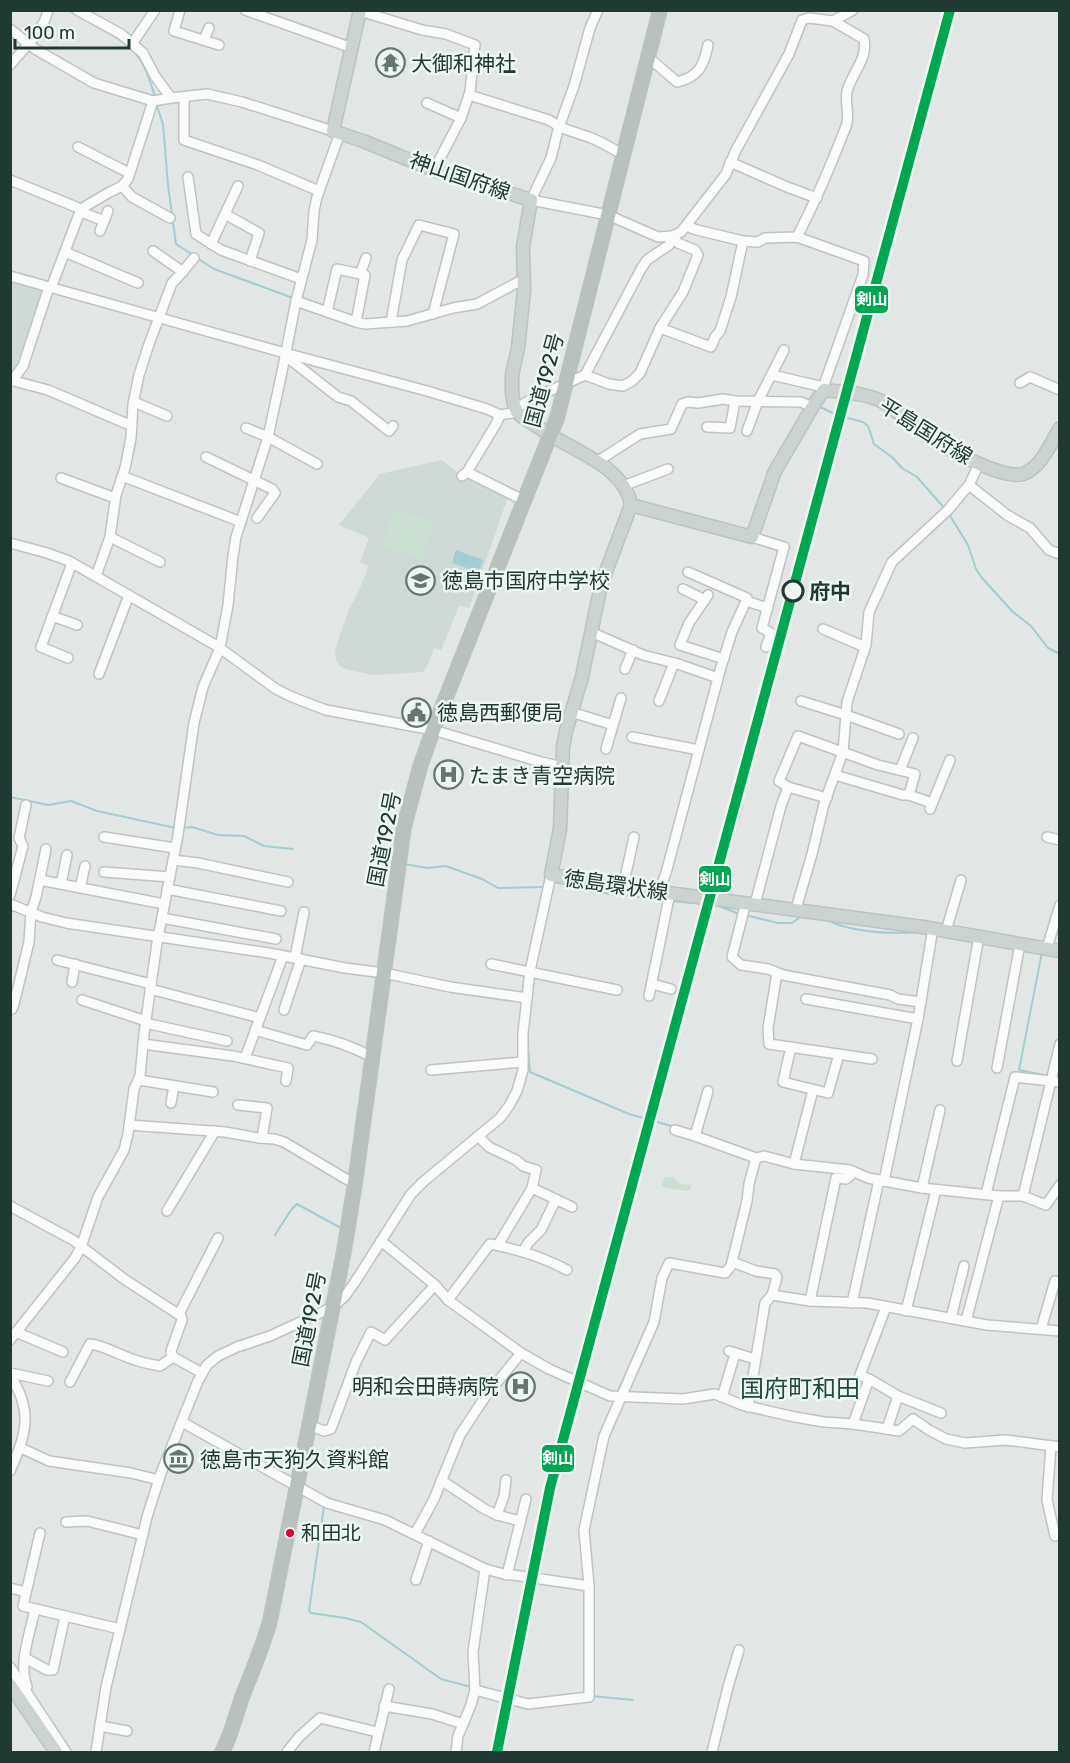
<svg xmlns="http://www.w3.org/2000/svg" width="1070" height="1763" font-family="Rubik,'Noto Sans JP',sans-serif">
	<style>
		.built { fill: #cfd9d5 }
		.green { fill: #cbe0d2 }
		.water { fill: #a2cdd5 }
		.lines { fill: none; stroke-linecap: round; stroke-linejoin: round }
		.stream { stroke: #a2cdd5; stroke-width: 2 }
		.minor-casing { stroke: #bfc4c2; stroke-width: 12 }
		.major-casing { stroke: #bcc3c1; stroke-width: 15 }
		.highway-casing { stroke: #bcc3c1; stroke-width: 16 }
		.minor { stroke: #fbfbfb; stroke-width: 9 }
		.major { stroke: #ccd4d2; stroke-width: 12 }
		.highway { stroke: #b9c1bf; stroke-width: 14 }
		.rail { stroke: #c6c9c8; stroke-width: 2; stroke-dasharray: 12 6; stroke-linecap: butt }
		.rail-1-casing { stroke: #eff7f3; stroke-width: 15 }
		.rail-1 { stroke: #00a651; stroke-width: 10 }
		.stop-dot { fill: #eff7f3; stroke: #213933; stroke-width: 3 }
		.bus-dot { fill: #e4002b; stroke: #eff7f3; stroke-width: 2 }
		.labels { text-anchor: middle; dominant-baseline: central; stroke-width: 5; stroke-linejoin: round; paint-order: stroke }
		.bus-label { font-size: 20px; fill: #213933; stroke: #eff7f3; text-anchor: start }
		.poi-label { font-size: 21px; fill: #213933; stroke: #eff7f3; text-anchor: start }
		.street-label { font-size: 21px; fill: #213933; stroke: #eff7f3 }
		.stop-label { font-size: 21px; font-weight: bold; fill: #213933; stroke: #eff7f3; text-anchor: start }
		.quarter-label { font-size: 24px; fill: #1d4b41; stroke: #eff7f3 }
		.line-badge { stroke: #eff7f3; stroke-width: 2 }
		.badge-label { font-size: 16px; text-anchor: middle; font-weight: bold; fill: #fff }
	</style>
	<rect width="100%" height="100%" fill="#e2e7e5"/>
	<g class="built">
		<polygon points="926,76 936,79 850,394 839,444 828,442"/>
		<polygon points="10,279 44,289 21,364 15,373 11,375"/>
		<polygon points="442,460 459,474 508,497 469,608 459,606 441,650 434,648 429,662 423,672 373,675 345,669 340,666 336,660 335,649 350,607 357,595 369,566 360,562 369,538 339,525 380,474"/>
		<polygon points="730,802 744,805 714,902 704,900"/>
		<polygon points="702,906 713,908 655,1120 647,1117"/>
		<polygon points="646,1121 654,1124 557,1490 514,1698 503,1694 525,1579 545,1492"/>
		<polygon points="501,1699 515,1703 505,1752 490,1752"/>
	</g>
	<g class="green">
		<polygon points="394,509 435,522 422,559 382,546"/>
		<polygon points="665,1177 674,1177 680,1184 693,1185 688,1191 665,1188 662,1185"/>
	</g>
	<polygon class="water" points="456,550 483,560 479,572 452,563"/>
	<g class="lines">
		<g class="stream">
			<path d="M 68,10 C 89,22 125,38 139,58 C 147,69 151,84 155,97"/>
			<polyline points="156,103 163,124 168,185 176,244 193,255"/>
			<polyline points="197,258 214,269 293,298"/>
			<polyline points="818,406 837,415 863,422 868,426 874,444 892,457 902,468 917,477 946,510"/>
			<polyline points="949,514 968,545 976,569 982,578 1013,612 1031,626 1048,648 1060,654"/>
			<polyline points="10,797 48,805 71,801 97,811 176,828"/>
			<polyline points="181,828 192,827 218,835 244,836 264,846 293,849"/>
			<polyline points="405,864 427,868 446,866 482,879 498,888 543,887"/>
			<polyline points="560,882 578,890 666,900"/>
			<polyline points="672,901 717,905 739,914"/>
			<polyline points="745,915 778,923 792,923 802,916"/>
			<path d="M 827,920 C 854,933 892,934 922,932"/>
			<polyline points="1001,947 1016,950"/>
			<polyline points="1042,952 1019,1070 1048,1076"/>
			<polyline points="527,1032 530,1072 629,1114 675,1127"/>
			<polyline points="734,1145 757,1154"/>
			<polyline points="275,1235 291,1210 297,1204 341,1228"/>
			<polyline points="324,1506 309,1611 311,1613 345,1618 361,1622 441,1679 471,1687"/>
			<polyline points="592,1696 633,1700"/>
		</g>
		<defs>
			<g id="minor">
				<polyline points="77,10 121,34 143,53 155,76 171,98 207,94 242,102 333,131"/>
				<polyline points="180,10 174,31 219,45"/>
				<polyline points="245,10 352,48"/>
				<polyline points="598,10 590,28 574,86 558,130 551,158 531,200 608,215 658,237 672,236 681,232 726,174 735,152 789,54 802,20 809,18 833,21 853,10"/>
				<polyline points="360,11 422,30 446,34 475,45 470,92 461,118 434,170"/>
				<polyline points="10,29 35,49 94,83 153,101 171,98"/>
				<polyline points="204,40 209,28"/>
				<polyline points="132,44 155,10"/>
				<path d="M 648,57 L 677,82 C 699,77 704,65 708,45"/>
				<path d="M 10,65 C 23,49 44,31 48,10"/>
				<path d="M 469,95 L 549,120 C 561,129 574,132 589,137 C 601,142 612,148 623,155"/>
				<polyline points="184,97 184,140 258,165 319,191"/>
				<polyline points="427,103 461,118"/>
				<polyline points="78,147 129,173"/>
				<polyline points="730,162 787,187 817,198"/>
				<polyline points="188,177 196,234 221,250 301,279"/>
				<polyline points="10,180 81,209 84,213 104,221"/>
				<polyline points="122,186 132,197 170,218"/>
				<polyline points="225,214 259,233 250,261"/>
				<polyline points="686,226 697,230 743,241 758,242 765,238 797,237 864,261 863,275 825,382 824,390 819,386 772,375"/>
				<polyline points="100,231 108,211"/>
				<path d="M 797,237 C 812,208 825,179 837,149 C 840,140 845,131 847,123 C 849,112 845,102 847,91 C 852,73 868,59 864,39 L 833,21"/>
				<polyline points="211,244 238,186"/>
				<polyline points="153,251 183,272"/>
				<polyline points="65,252 138,283"/>
				<polyline points="360,274 366,258"/>
				<polyline points="10,276 285,353 427,391 487,409 500,415"/>
				<polyline points="51,288 81,209 108,193 122,186 128,179 153,101"/>
				<polyline points="296,301 356,322 365,324 407,321 453,308 477,304 524,279"/>
				<polyline points="327,312 337,269 365,275 356,322"/>
				<polyline points="391,322 402,260 419,225 454,234 433,314"/>
				<polyline points="660,328 711,347 715,337 720,331 731,297 743,241"/>
				<polyline points="285,353 292,361 338,397 351,401 389,431 393,426"/>
				<polyline points="10,380 48,390 132,426"/>
				<polyline points="12,381 23,366 49,287"/>
				<polyline points="1020,383 1030,377 1060,390"/>
				<polyline points="134,402 167,416"/>
				<polyline points="516,408 532,399 585,375 609,384 623,386 632,381 640,373 660,328 683,292 698,255 695,250 678,243 672,236 669,245 647,260 641,269 585,375"/>
				<polyline points="707,427 730,428 735,401"/>
				<polyline points="246,428 268,437 317,464"/>
				<polyline points="747,431 758,401 784,350"/>
				<polyline points="206,457 272,489 275,493 257,518"/>
				<polyline points="598,461 640,434 671,429 682,404 688,402 698,403 723,399 735,401 801,402 812,407"/>
				<polyline points="467,472 525,501"/>
				<polyline points="122,476 241,522"/>
				<polyline points="462,476 467,472 496,424 500,415 517,412"/>
				<polyline points="61,478 115,498"/>
				<polyline points="969,485 1007,515 1030,528 1049,550 1060,554"/>
				<polyline points="623,486 668,469"/>
				<polyline points="110,537 160,562"/>
				<polyline points="752,537 784,547 762,628 771,633 766,647"/>
				<polyline points="10,543 47,553 69,561 217,646 276,689 292,697 326,710 433,730 541,762 563,767"/>
				<polyline points="688,572 747,598"/>
				<polyline points="96,576 110,537 116,495 125,468 131,438 133,404 139,375 149,344 172,283 179,276 194,258"/>
				<polyline points="683,589 705,600"/>
				<polyline points="708,595 689,623 680,645 724,659"/>
				<polyline points="52,616 77,625"/>
				<polyline points="823,629 865,647"/>
				<polyline points="591,632 643,655 678,664 718,678"/>
				<polyline points="68,658 41,647 72,563"/>
				<polyline points="625,669 633,650"/>
				<polyline points="99,674 129,595"/>
				<polyline points="659,701 674,663"/>
				<polyline points="801,701 846,715 899,734"/>
				<polyline points="571,712 613,725"/>
				<polyline points="632,737 699,750"/>
				<polyline points="606,749 621,698"/>
				<polyline points="900,770 913,738"/>
				<polyline points="835,775 903,795 909,795 932,803"/>
				<polyline points="788,787 779,781 798,736 878,765 915,774 909,795"/>
				<polyline points="930,809 950,760"/>
				<polyline points="104,837 175,848"/>
				<polyline points="1047,837 1060,840"/>
				<polyline points="173,860 198,863 288,882"/>
				<polyline points="104,872 170,877"/>
				<polyline points="40,880 164,904"/>
				<polyline points="61,884 67,855"/>
				<polyline points="623,887 634,837"/>
				<polyline points="80,888 85,866"/>
				<polyline points="167,889 281,911"/>
				<polyline points="659,892 666,873 721,667 732,632 746,601 768,608"/>
				<polyline points="10,895 23,846 19,838 26,805"/>
				<polyline points="746,902 732,957 741,965 768,969 783,975 890,995 898,999 921,1002"/>
				<polyline points="10,904 42,917 66,923 269,953 345,968 384,973 450,987 527,998"/>
				<polyline points="755,904 781,806 788,787 827,798"/>
				<polyline points="796,909 812,854 824,804 843,752 847,702 866,645 869,612 892,562 948,510 969,485 979,464"/>
				<polyline points="162,918 276,939"/>
				<polyline points="946,931 961,880"/>
				<polyline points="1047,948 1060,905"/>
				<polyline points="295,958 304,912"/>
				<polyline points="57,960 151,984"/>
				<polyline points="491,964 617,990"/>
				<polyline points="777,973 768,1028 769,1044 872,1059"/>
				<polyline points="72,982 75,964"/>
				<polyline points="652,984 671,989"/>
				<polyline points="150,989 260,1018"/>
				<polyline points="649,996 670,893"/>
				<polyline points="806,999 918,1019"/>
				<polyline points="82,1000 146,1021"/>
				<polyline points="10,1009 12,1009 14,1004 29,942 31,912 36,897 46,849"/>
				<polyline points="284,1010 301,959"/>
				<polyline points="145,1023 227,1041"/>
				<path d="M 255,1030 L 307,1045 L 313,1036 C 335,1040 353,1047 372,1057"/>
				<polyline points="143,1044 233,1056 288,1068 286,1081"/>
				<polyline points="1060,1044 1051,1081 1060,1082"/>
				<polyline points="791,1047 783,1082 828,1093 839,1054"/>
				<polyline points="245,1058 283,956"/>
				<polyline points="957,1061 979,936"/>
				<polyline points="997,1068 1020,944"/>
				<polyline points="431,1070 523,1062"/>
				<polyline points="139,1080 213,1092"/>
				<polyline points="708,1091 695,1136 756,1158 764,1156 794,1164 850,1170 868,1178 922,1188 999,1196"/>
				<polyline points="171,1103 174,1086"/>
				<polyline points="238,1105 267,1108 262,1138"/>
				<polyline points="129,1125 225,1132 259,1138 274,1139 284,1142 346,1179 355,1183"/>
				<polyline points="675,1130 695,1136"/>
				<polyline points="478,1136 489,1147 516,1160 523,1166 536,1170 532,1188 498,1245"/>
				<polyline points="794,1164 813,1090"/>
				<polyline points="854,1172 846,1179 836,1178 810,1301 867,1303 987,1325 1060,1331"/>
				<polyline points="884,1181 918,1019 933,928"/>
				<polyline points="532,1188 572,1207"/>
				<polyline points="922,1188 940,1110"/>
				<polyline points="986,1194 1015,1077 1051,1081 1023,1196"/>
				<polyline points="10,1206 73,1240 124,1279 181,1316 182,1320 171,1351 173,1357 202,1373"/>
				<polyline points="167,1211 215,1131"/>
				<polyline points="381,1241 435,1285 448,1300 521,1353 549,1369 610,1396 683,1399 715,1394 742,1405 795,1417 824,1422 853,1424"/>
				<polyline points="523,1252 528,1243 541,1230 556,1199"/>
				<polyline points="732,1262 756,1271 775,1274 777,1277 772,1295 810,1301"/>
				<path d="M 448,1300 L 490,1244 C 517,1249 543,1257 567,1270"/>
				<polyline points="852,1303 879,1180"/>
				<polyline points="906,1311 936,1190"/>
				<polyline points="179,1314 218,1238"/>
				<polyline points="951,1318 964,1266"/>
				<polyline points="966,1321 999,1196 1023,1196 1046,1205 1060,1185"/>
				<polyline points="1041,1329 1055,1281"/>
				<polyline points="16,1332 63,1352"/>
				<polyline points="10,1340 75,1258 81,1247 98,1197 124,1150 128,1134 134,1089 140,1076 144,1034 157,943 178,835 194,723 203,687 220,648 228,605 233,556 236,537 268,437 283,367 296,301 312,240 314,211 317,197 340,133"/>
				<polyline points="729,1351 755,1359"/>
				<polyline points="10,1373 48,1381"/>
				<path d="M 10,1375 C 33,1411 27,1434 10,1471"/>
				<polyline points="869,1379 898,1396 887,1429 853,1424 869,1379 860,1375 886,1307"/>
				<path d="M 70,1382 L 90,1344 C 103,1345 115,1353 127,1357 C 137,1362 149,1364 160,1366 L 173,1357"/>
				<polyline points="898,1396 941,1413"/>
				<polyline points="722,1397 735,1354"/>
				<polyline points="748,1407 765,1303 772,1295"/>
				<polyline points="182,1422 327,1503 385,1520 485,1569 504,1574 529,1577"/>
				<polyline points="309,1425 324,1431 331,1429 356,1362 371,1332 385,1340 435,1285"/>
				<polyline points="887,1429 899,1431 913,1419 929,1430 946,1439 965,1443 1006,1440 1060,1447"/>
				<polyline points="1051,1446 1047,1500 1055,1536"/>
				<polyline points="21,1448 49,1461 131,1473 159,1480"/>
				<polyline points="441,1480 483,1508 497,1515"/>
				<polyline points="506,1480 504,1496 497,1515 520,1521"/>
				<polyline points="66,1522 87,1521 143,1535"/>
				<polyline points="40,1533 23,1606 120,1629"/>
				<polyline points="415,1534 434,1499 460,1435 485,1397 521,1353"/>
				<polyline points="507,1575 526,1499"/>
				<polyline points="534,1578 589,1586 584,1530 604,1436 654,1322 662,1278 669,1263 725,1273 731,1266 747,1201 749,1184 756,1158"/>
				<polyline points="416,1580 429,1541"/>
				<polyline points="10,1588 26,1592"/>
				<polyline points="25,1658 47,1670 53,1670 65,1616"/>
				<polyline points="10,1667 66,1752"/>
				<path d="M 27,1687 C 18,1663 30,1634 35,1609"/>
				<polyline points="475,1690 528,1704 589,1697 589,1586"/>
				<polyline points="384,1706 432,1714 463,1724"/>
				<polyline points="100,1726 127,1731"/>
				<polyline points="96,1752 106,1687 147,1517 161,1473 198,1381 207,1365 218,1356 237,1347 270,1336 333,1307 345,1296 355,1282 411,1194 423,1182 500,1118 509,1106 517,1091 523,1070 523,1033 530,971 551,875"/>
				<polyline points="287,1752 299,1737 320,1718 377,1732"/>
				<polyline points="374,1752 389,1689"/>
				<polyline points="456,1752 458,1736 471,1705 475,1690 473,1652 485,1569"/>
				<polyline points="712,1752 728,1687 739,1650"/>
			</g>
			<g id="major">
				<path d="M 360,10 L 333,131 L 363,141 L 434,170 L 531,200 L 523,247 L 524,291 L 518,348 L 512,375 L 512,393 L 514,405 L 517,412 L 521,416 C 533,424 545,432 557,439 C 583,454 626,471 631,505 L 601,585 L 582,677 L 566,731 L 563,747 L 560,829 L 551,875 L 623,887 L 923,927 L 1060,951"/>
				<path d="M 631,505 L 752,537 L 775,471 L 816,401 L 824,390 C 841,392 868,393 883,402 C 897,410 909,423 923,433 C 941,446 1002,480 1023,474 C 1041,468 1051,443 1060,428"/>
				<polyline points="10,1685 56,1752"/>
			</g>
			<path id="highway" d="M 222,1752 C 231,1736 235,1718 241,1700 C 251,1674 262,1649 270,1621 L 344,1251 L 355,1183 L 404,827 L 420,767 L 433,730 L 557,418 L 660,10"/>
		</defs>
		<use href="#minor" class="minor-casing"/>
		<use href="#major" class="major-casing"/>
		<use href="#highway" class="highway-casing"/>
		<use href="#minor" class="minor"/>
		<use href="#major" class="major"/>
		<use href="#highway" class="highway"/>
		<polyline class="rail" points="736,803 753,760 804,570 821,506 832,443"/>
		<defs>
			<polyline id="rail-1" points="497,1752 550,1488 950,10"/>
		</defs>
		<use href="#rail-1" class="rail-1-casing"/>
		<use href="#rail-1" class="rail-1"/>
	</g>
	<defs>
		<symbol id="temple-ring" viewBox="-11 -11 22 22"><circle r="9.5" fill="#eff7f3" stroke="#657671" stroke-width="1.5"/><path d="M0-6L5-2H3V0L6.5 2.5H4V6H1.5V3h-3V6H-4V2.5H-6.5L-3 0V-2H-5Z" fill="#657671"/></symbol>
		<symbol id="school-ring" viewBox="-11 -11 22 22"><circle r="9.5" fill="#eff7f3" stroke="#657671" stroke-width="1.5"/><path d="M0-5L7-2L0 1L-7-2ZM-4 1L0 2.5L4 1V4Q0 6-4 4Z" fill="#657671"/></symbol>
		<symbol id="civic-ring" viewBox="-11 -11 22 22"><circle r="9.5" fill="#eff7f3" stroke="#657671" stroke-width="1.5"/><path d="M-.6-6.5H3V-4.5H.6V-3L4-1V1h2V6H-6V1h2V-1L-.6-3ZM-1.2 2.5V6h2.4V2.5Z" fill="#657671"/></symbol>
		<symbol id="hospital-ring" viewBox="-11 -11 22 22"><circle r="9.5" fill="#eff7f3" stroke="#657671" stroke-width="1.5"/><path d="M-5-5h3v3.5h4V-5h3V5h-3V1.5h-4V5h-3Z" fill="#657671"/></symbol>
		<symbol id="museum-ring" viewBox="-11 -11 22 22"><circle r="9.5" fill="#eff7f3" stroke="#657671" stroke-width="1.5"/><path d="M0-6L6-3V-2H-6V-3ZM-5-1h2V3h-2ZM-1-1h2V3h-2ZM3-1h2V3H3ZM-6 4H6V6H-6Z" fill="#657671"/></symbol>
	</defs>
	<g fill-rule="evenodd">
		<use href="#temple-ring" x="374" y="46" width="33" height="33"/>
		<use href="#school-ring" x="404" y="564" width="33" height="33"/>
		<use href="#civic-ring" x="400" y="696" width="33" height="33"/>
		<use href="#hospital-ring" x="432" y="758" width="33" height="33"/>
		<use href="#hospital-ring" x="504" y="1370" width="33" height="33"/>
		<use href="#museum-ring" x="162" y="1442" width="33" height="33"/>
	</g>
	<circle class="stop-dot" cx="793" cy="591" r="10"/>
	<circle class="bus-dot" cx="290" cy="1533" r="5"/>
	<g class="labels">
		<g class="bus-label">
			<text x="301" y="1533">和田北</text>
		</g>
		<g class="poi-label">
			<text x="411" y="63">大御和神社</text>
			<text x="442" y="580">徳島市国府中学校</text>
			<text x="437" y="712">徳島西郵便局</text>
			<text x="469" y="775">たまき青空病院</text>
			<text x="499" y="1386" text-anchor="end">明和会田蒔病院</text>
			<text x="200" y="1459">徳島市天狗久資料館</text>
		</g>
		<g class="street-label">
			<text transform="translate(460 176) rotate(19)">神山国府線</text>
			<text transform="translate(544 380) rotate(-75)">国道192号</text>
			<text transform="translate(926 431) rotate(32)">平島国府線</text>
			<text transform="translate(384 839) rotate(-79)">国道192号</text>
			<text transform="translate(616 885) rotate(8)">徳島環状線</text>
			<text transform="translate(309 1319) rotate(-79)">国道192号</text>
		</g>
		<g class="stop-label">
			<text x="809" y="591">府中</text>
		</g>
		<g class="quarter-label">
			<text x="800" y="1389">国府町和田</text>
		</g>
	</g>
	<g class="line-badge">
		<rect x="854" y="285" width="35" height="29" rx="6" fill="#00a651"/>
		<rect x="698" y="865" width="34" height="28" rx="6" fill="#00a651"/>
		<rect x="541" y="1444" width="34" height="29" rx="6" fill="#00a651"/>
	</g>
	<g class="badge-label">
		<text x="872" y="305">剣山</text>
		<text x="715" y="885">剣山</text>
		<text x="558" y="1464">剣山</text>
	</g>
	<rect width="1070" height="1763" fill="none" stroke="#213933" stroke-width="24"/>
	<path d="M15 39v9h114v-9" fill="none" stroke="#213933" stroke-width="3"/>
	<text x="24" y="39" font-size="18" fill="#213933" stroke="#eff7f3" stroke-width="4.5" paint-order="stroke">100 m</text>
</svg>
